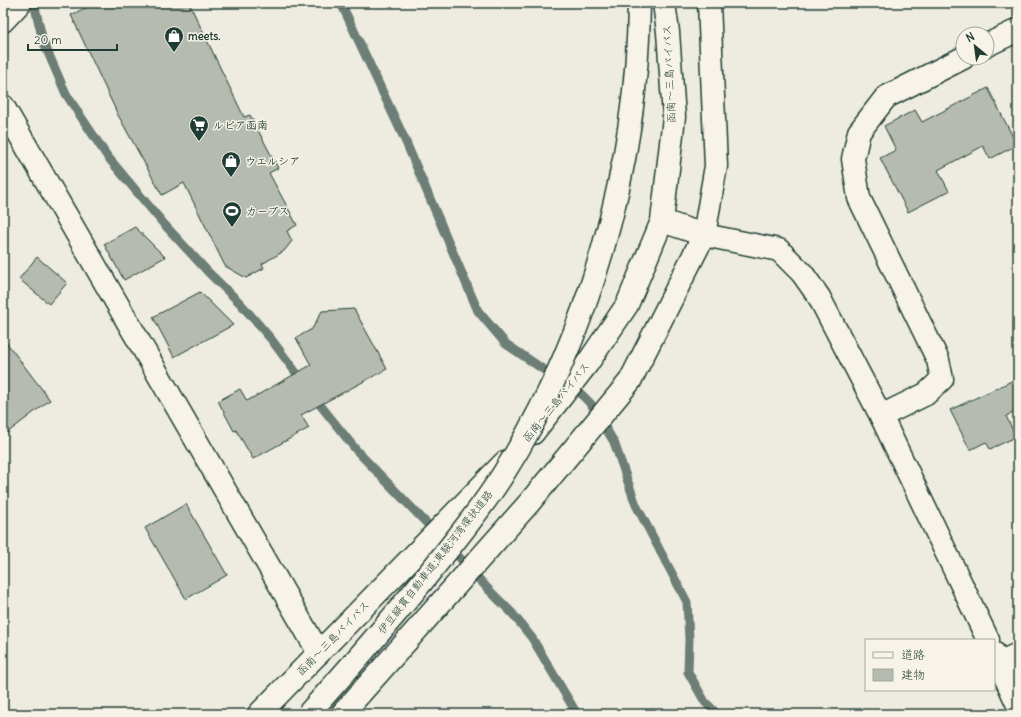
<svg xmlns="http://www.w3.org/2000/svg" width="1021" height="717" font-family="Delius,'Klee One',sans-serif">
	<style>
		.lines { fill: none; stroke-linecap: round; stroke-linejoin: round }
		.stream { stroke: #6c7e74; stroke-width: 9 }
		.building { fill: #b5bbb0; stroke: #1f3d34 }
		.minor-casing { stroke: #1f3d34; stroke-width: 25 }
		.tertiary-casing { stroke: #1f3d34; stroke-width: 25 }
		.trunk-casing { stroke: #1f3d34; stroke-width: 25 }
		.minor { stroke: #f7f3e8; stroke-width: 22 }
		.tertiary { stroke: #f7f3e8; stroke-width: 22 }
		.trunk { stroke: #f7f3e8; stroke-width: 22 }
		.motorway-bridge-casing { stroke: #1f3d34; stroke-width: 25; stroke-linecap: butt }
		.motorway-bridge { stroke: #f7f3e8; stroke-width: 22 }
		.labels { text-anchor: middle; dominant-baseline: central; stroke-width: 3; stroke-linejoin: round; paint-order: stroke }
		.poi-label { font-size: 11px; font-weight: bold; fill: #1f3d34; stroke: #f7f3e8; text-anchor: start }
		.street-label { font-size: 11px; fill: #1f3d34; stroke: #f7f3e8 }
	</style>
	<rect width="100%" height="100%" fill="#eeece1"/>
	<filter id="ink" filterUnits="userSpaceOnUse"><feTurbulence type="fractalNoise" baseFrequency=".025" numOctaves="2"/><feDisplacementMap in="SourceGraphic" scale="8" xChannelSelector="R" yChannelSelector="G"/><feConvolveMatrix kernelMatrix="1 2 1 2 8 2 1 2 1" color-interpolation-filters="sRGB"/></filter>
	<g filter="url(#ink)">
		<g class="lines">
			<g class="stream">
				<polyline points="34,3 43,41 66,94 107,156 163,223 209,273 240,303 271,339 303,382"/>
				<polyline points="341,3 405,140 478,311 506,344 556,378"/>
				<polyline points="568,386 581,394 591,404 614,442 636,505 687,602 689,639 688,672 705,702 717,714"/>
				<polyline points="313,396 357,451 436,533"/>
				<polyline points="449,546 489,590 512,613 532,638 577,714"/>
			</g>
		</g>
		<g class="building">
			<polygon points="95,3 189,3 244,117 250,115 278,168 269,173 297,225 287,231 292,241 284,251 262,264 264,268 246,278 225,266 184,183 162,195 118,115 71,15"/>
			<polygon points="988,88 1017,145 990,159 983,146 938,170 949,191 908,212 880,158 896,150 884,126 915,110 922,122"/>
			<polygon points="135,227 165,257 124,280 104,244"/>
			<polygon points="37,257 67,283 49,304 19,279"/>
			<polygon points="200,292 233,325 174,357 153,317"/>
			<polygon points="354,309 387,369 301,415 309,428 253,459 236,430 234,431 218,401 240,389 247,401 311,365 296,338 312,329 322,311"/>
			<polygon points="3,338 50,400 3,436"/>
			<polygon points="1018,378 1018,410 1006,416 1016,437 990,449 986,442 970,450 950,410"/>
			<polygon points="186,504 227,575 186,599 145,528"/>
		</g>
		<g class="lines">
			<defs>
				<g id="minor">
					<polyline points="987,45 1018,30"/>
					<polyline points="3,106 319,653"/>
					<polyline points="881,416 926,394 942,379 938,360 859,198 853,159 859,132 886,97 963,58"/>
					<polyline points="999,663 1018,654"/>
				</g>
				<g id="tertiary">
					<polyline points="3,21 20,3"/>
					<polyline points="662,221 704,235 779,250 802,273 819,297 881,416 988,640"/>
					<polyline points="994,653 1018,705"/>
				</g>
				<g id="trunk">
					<polyline points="533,433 587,364 627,305 662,221 674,117 668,32 664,3"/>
					<polyline points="259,714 505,462"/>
					<polyline points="342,714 529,503 630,381 704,235 716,166 709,3"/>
				</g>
			</defs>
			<use href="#minor" class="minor-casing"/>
			<use href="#tertiary" class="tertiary-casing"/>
			<use href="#trunk" class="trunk-casing"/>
			<use href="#minor" class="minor"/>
			<use href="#tertiary" class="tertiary"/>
			<use href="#trunk" class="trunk"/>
			<defs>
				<path id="motorway-bridge" d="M 308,714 C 354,663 399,611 442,557 C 463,531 484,504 502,476 C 589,339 638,165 639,3"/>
			</defs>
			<use href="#motorway-bridge" class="motorway-bridge-casing"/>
			<use href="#motorway-bridge" class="motorway-bridge"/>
		</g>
	</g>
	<defs>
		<symbol id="shop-pin" viewBox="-11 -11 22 30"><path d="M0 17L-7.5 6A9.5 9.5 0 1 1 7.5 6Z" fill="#1f3d34" stroke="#f7f3e8"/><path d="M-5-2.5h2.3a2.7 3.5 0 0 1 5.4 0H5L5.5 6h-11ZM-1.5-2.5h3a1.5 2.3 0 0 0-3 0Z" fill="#fff"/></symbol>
		<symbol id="supermarket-pin" viewBox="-11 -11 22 30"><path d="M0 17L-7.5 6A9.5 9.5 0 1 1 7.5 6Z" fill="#1f3d34" stroke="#f7f3e8"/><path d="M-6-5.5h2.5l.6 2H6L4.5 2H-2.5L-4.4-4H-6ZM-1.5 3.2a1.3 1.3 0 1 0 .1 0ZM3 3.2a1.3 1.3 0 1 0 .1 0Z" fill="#fff"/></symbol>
		<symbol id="stadium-pin" viewBox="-11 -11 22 30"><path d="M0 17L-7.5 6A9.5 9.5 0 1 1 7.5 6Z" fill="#1f3d34" stroke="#f7f3e8"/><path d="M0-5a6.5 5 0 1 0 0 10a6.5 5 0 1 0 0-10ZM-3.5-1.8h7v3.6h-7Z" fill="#fff"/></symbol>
	</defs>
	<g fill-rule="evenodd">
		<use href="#shop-pin" x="163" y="25" width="22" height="30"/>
		<use href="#supermarket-pin" x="188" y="114" width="22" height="30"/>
		<use href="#shop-pin" x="220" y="150" width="22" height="30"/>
		<use href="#stadium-pin" x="221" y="200" width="22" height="30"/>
	</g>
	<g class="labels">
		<g class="poi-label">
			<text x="188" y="36">meets.</text>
			<text x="213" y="125">ルピア函南</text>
			<text x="245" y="161">ウエルシア</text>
			<text x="246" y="211">カーブス</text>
		</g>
		<g class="street-label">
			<text transform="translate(669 74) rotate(-93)">函南～三島バイパス</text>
			<text transform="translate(556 402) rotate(-51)">函南～三島バイパス</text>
			<text transform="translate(435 562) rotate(-52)">伊豆縦貫自動車道;東駿河湾環状道路</text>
			<text transform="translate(333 638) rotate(-46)">函南～三島バイパス</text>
		</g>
	</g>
	<rect width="1021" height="717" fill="none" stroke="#f7f3e8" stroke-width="16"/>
	<rect x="8" y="8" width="1005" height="701" fill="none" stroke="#1f3d34" stroke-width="1.5" filter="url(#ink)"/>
	<rect x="865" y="639" width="130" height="52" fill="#f7f3e8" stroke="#a1aaa0"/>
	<rect x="873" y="652" width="20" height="6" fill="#f7f3e8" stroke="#a1aaa0"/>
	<text x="901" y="659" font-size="12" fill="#1f3d34">道路</text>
	<rect x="873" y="669" width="20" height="12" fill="#b5bbb0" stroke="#a1aaa0"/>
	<text x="901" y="679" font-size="12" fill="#1f3d34">建物</text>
	<g transform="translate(975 46) rotate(331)"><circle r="19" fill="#f7f3e8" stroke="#a1aaa0"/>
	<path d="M0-3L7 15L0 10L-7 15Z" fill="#1f3d34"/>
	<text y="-6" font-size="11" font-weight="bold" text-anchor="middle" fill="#1f3d34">N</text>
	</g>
	<path d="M28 44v6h89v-6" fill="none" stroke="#1f3d34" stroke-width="2"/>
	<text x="34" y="44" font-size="12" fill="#1f3d34" stroke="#f7f3e8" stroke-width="3" paint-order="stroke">20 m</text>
</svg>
